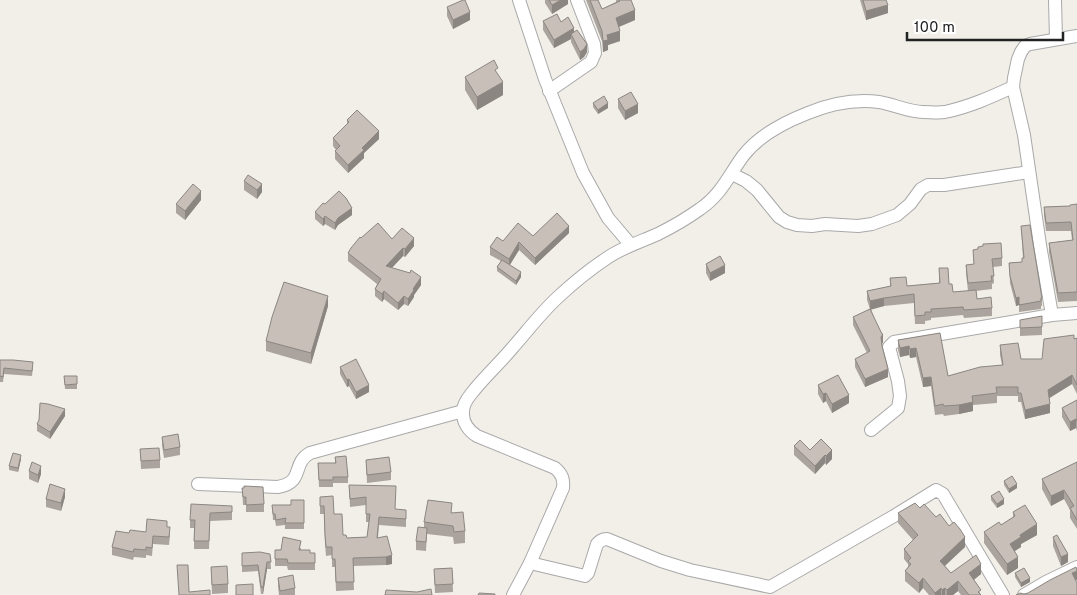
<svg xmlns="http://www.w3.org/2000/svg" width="1077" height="595" font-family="Overpass,sans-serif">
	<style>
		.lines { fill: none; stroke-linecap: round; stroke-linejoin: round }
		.minor-casing { stroke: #a9a9a9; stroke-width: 14 }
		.minor { stroke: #fff; stroke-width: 12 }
		.wall { fill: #aba49e }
		.shaded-wall { fill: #8b8681 }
		.building { fill: #c7bfb8; stroke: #8b8681 }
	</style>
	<rect width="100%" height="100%" fill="#f2efe9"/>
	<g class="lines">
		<defs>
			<g id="minor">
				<polyline points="519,0 545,79 583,173 608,218 630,244"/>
				<polyline points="1055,0 1056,39"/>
				<polyline points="549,91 591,62 595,53 594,44 577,0"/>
				<polyline points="732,174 746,181 757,190 779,217 787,222 797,225 812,226 825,224 858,226 872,224 897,215 910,204 921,189 928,185 944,185 1029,172"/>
				<polyline points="1052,315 1040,245 1024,135 1013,87 1014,78 1018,59 1021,52 1025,46 1030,44 1077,36"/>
				<polyline points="871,430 898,408 900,396 898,381 889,347 894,342 1052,315 1077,313"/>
				<path d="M 198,484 L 278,487 C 305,482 291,464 310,453 L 463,411"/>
				<path d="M 530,563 L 585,576 L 588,573 L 597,544 C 600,541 602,539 607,539 L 661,561 L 690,570 L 770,587 L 894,516 L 936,490 L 943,494 L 1003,595"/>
				<path d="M 513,595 L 530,563 L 563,488 C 564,479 562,474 555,468 L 477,436 C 469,431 462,422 463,411 C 463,405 467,399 471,394 C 484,377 500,363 514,346 C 528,330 541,313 557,298 C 572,284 589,270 607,258 C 623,247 640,242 658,234 C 670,228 689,217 700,209 C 721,195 729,175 743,156 C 758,136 785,122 808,113 C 830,104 855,99 879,102 C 893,104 908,112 923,112 C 930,112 938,113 945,112 C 969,107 991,97 1013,87"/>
				<polyline points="1024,595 1046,582 1077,567"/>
			</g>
		</defs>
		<use href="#minor" class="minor-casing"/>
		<use href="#minor" class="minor"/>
	</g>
	<g class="wall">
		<polygon points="545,0 568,0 568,4 552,14 545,3"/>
		<polygon points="586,0 598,0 602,9 616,2 616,0 631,0 635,20 619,27 620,41 608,45 608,50 603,52 602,41"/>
		<polygon points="860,0 886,0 888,13 866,20"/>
		<polygon points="447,7 470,20 453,29 447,16"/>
		<polygon points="543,21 561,22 574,32 587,52 584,57 580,60 571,42 571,39 554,48 543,30"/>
		<polygon points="498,75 503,95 477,110 465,90 465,77"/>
		<polygon points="618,99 638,113 625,120 618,108"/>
		<polygon points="593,103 608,108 598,114 593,107"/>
		<polygon points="347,120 379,139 364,153 364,158 348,173 335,159 335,151 336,150 333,146 333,138 347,124"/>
		<polygon points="244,181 262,192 257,199 244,190"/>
		<polygon points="201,200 185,220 176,213 176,204"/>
		<polygon points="325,204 352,215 338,225 335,230 325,224 323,226 315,219 315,212"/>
		<polygon points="1077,204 1077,301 1058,302 1049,252 1049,243 1072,240 1071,231 1046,231 1044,215 1044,207 1070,206"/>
		<polygon points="1021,226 1042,298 1042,306 1041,306 1041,309 1019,312 1019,305 1016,306 1010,283 1009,263 1022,262 1022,258 1023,258"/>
		<polygon points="569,233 535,265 519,250 510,265 521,277 516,285 497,271 497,267 501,261 490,255 490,247 503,241 533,236"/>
		<polygon points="361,238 392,239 414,246 405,257 403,256 392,268 421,285 414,295 414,297 408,306 404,304 398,310 384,299 382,302 375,296 375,289 377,284 348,261 348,253"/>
		<polygon points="973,250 1002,258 1002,266 993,267 994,283 992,284 992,289 976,291 977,299 992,308 992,316 964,318 963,315 931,318 931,320 925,321 925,324 915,324 914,303 884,306 871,309 883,342 882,344 888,377 865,387 855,367 855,359 867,353 853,325 853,317 870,309 867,300 867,291 890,286 890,278 907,286 939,283 939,268 949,284 953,292 968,291 966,273 966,265 974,264"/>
		<polygon points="706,264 725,273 710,281 706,273"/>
		<polygon points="328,306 311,364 266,351 266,341"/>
		<polygon points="1042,316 1042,335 1020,336 1020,320"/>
		<polygon points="940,333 948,376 1002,365 1000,355 1000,345 1021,359 1042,359 1074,339 1077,338 1077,394 1072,384 1049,398 1050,413 1025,419 1021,402 1018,402 1018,396 997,396 997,403 973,405 973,411 959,414 944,416 943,414 935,415 931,386 923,387 916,357 910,358 909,355 900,357 898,350 898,340"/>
		<polygon points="0,360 33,367 32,376 4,374 3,382 0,382"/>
		<polygon points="340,367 369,392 356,399 349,386 347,387 340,374"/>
		<polygon points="64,376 77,376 77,389 65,389"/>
		<polygon points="818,385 849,403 832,413 826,401 823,403 818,394"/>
		<polygon points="1077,400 1077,431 1076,428 1070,431 1062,417 1062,408"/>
		<polygon points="65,416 50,439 37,431 37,424"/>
		<polygon points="162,437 180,447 180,455 164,458 162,445"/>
		<polygon points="794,446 810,450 832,450 832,459 826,465 825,463 815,474 794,455"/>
		<polygon points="140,449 160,460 160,468 141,469"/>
		<polygon points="335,457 348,477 348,483 333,483 333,487 319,487 318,463 335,463"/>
		<polygon points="21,459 18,472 9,470 9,466"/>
		<polygon points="366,460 391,472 391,480 367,483"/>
		<polygon points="1077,462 1077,529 1070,518 1070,510 1064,499 1051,506 1042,489 1042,479"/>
		<polygon points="29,471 41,474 38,483 29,479"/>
		<polygon points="1004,481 1017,488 1009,493 1004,485"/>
		<polygon points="349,485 396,510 406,519 406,527 379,525 378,538 392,564 386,565 353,566 354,590 336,591 335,567 332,567 332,555 326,556 325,544 324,514 320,514 320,497 334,514 343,535 347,538 367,537 369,522 366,522 366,505 350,507"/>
		<polygon points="242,488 264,504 264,512 246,512 246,505 243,505"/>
		<polygon points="991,496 1004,504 997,508 991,500"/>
		<polygon points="65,497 61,511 46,507 46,499"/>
		<polygon points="304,500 304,529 285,529 285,525 276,526 275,520 273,520 272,505 291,505"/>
		<polygon points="232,506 232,520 210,521 209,549 194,549 194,528 190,528 190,520"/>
		<polygon points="920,508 965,547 945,566 951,573 981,574 974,580 981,595 961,595 958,591 953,595 929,595 923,588 919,593 905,581 905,571 908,567 908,564 904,559 904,549 913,540 898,523 898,513"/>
		<polygon points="1013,512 1037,535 1021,544 1021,547 1015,551 1018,568 1007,575 984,543 984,532 1001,525 1013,517"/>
		<polygon points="452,513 465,531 465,543 454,544 453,537 427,534 426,551 416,550 416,541 424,527 424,522"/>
		<polygon points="167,527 170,535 169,545 153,544 152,556 146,555 146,558 134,557 133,560 112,555 112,547 129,533 146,532"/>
		<polygon points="1053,537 1068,562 1061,566 1053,546"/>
		<polygon points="301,548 301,550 310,553 315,553 315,570 288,570 287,566 275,566 275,550"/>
		<polygon points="242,553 270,554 271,569 267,569 263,594 261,594 258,571 242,572"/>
		<polygon points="211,567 228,584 228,593 212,594"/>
		<polygon points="452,568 453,592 435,593 434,569"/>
		<polygon points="1015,573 1030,582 1021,587 1015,577"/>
		<polygon points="278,578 295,588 295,595 279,595 278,586"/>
	</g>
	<g class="shaded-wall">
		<polygon points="561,0 568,0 568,4 552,14 552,5"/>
		<polygon points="888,5 888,13 866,20 866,11"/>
		<polygon points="635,10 635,20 616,28 616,18"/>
		<polygon points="470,12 470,20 453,29 453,20"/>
		<polygon points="574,28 574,36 571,34 571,39 554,48 554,40"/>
		<polygon points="620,31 620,41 608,45 608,50 603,52 603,41 607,35"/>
		<polygon points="587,44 587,52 584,57 580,60 580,52"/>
		<polygon points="503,82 503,95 477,110 477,97"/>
		<polygon points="608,103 608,108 598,114 598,110"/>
		<polygon points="638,104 638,113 625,120 625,111"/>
		<polygon points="379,131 379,139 364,153 364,158 348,173 348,165 362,148"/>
		<polygon points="262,184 262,192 257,199 257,190"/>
		<polygon points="201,191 201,200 185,220 185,211"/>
		<polygon points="352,208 352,215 338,225 335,230 335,223 338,218"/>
		<polygon points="325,216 325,224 323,226 323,219"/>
		<polygon points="569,226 569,233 535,265 535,258"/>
		<polygon points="414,238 414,246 405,257 405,249"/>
		<polygon points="519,242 519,250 509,266 509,259"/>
		<polygon points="403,248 403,256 386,274 386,266"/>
		<polygon points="725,265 725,273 710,281 710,273"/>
		<polygon points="521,272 521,277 516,285 516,281"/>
		<polygon points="421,277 421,285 414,295 414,297 408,306 408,299 413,289"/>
		<polygon points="384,291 384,299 382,302 382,294"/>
		<polygon points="328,296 328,306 311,364 311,353"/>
		<polygon points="404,296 404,304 398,310 398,303"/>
		<polygon points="1019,297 1019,305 1016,306 1016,298"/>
		<polygon points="884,298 884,306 870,310 870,301"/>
		<polygon points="883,334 883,342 881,345 881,337"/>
		<polygon points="909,346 909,355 900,357 900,348"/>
		<polygon points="916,348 916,357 910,358 910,349"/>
		<polygon points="888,369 888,377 865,387 865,379"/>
		<polygon points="1072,375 1072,384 1048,399 1048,390"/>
		<polygon points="931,377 931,386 923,387 923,378"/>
		<polygon points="349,379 349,386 347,387 347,380"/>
		<polygon points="369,385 369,392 356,399 356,392"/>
		<polygon points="826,393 826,401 823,403 823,394"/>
		<polygon points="849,395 849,403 832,413 832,404"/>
		<polygon points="973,402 973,411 959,414 959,405"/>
		<polygon points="1050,404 1050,413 1025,419 1025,410"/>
		<polygon points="65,409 65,416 50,439 50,432"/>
		<polygon points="1076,419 1076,428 1070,431 1070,422"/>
		<polygon points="832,450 832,459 826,465 826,456"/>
		<polygon points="21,455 21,459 18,472 18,468"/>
		<polygon points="825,455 825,463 815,474 815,466"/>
		<polygon points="41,466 41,474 38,483 38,475"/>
		<polygon points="1017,484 1017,488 1009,493 1009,489"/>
		<polygon points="65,489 65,497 61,511 61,503"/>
		<polygon points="1064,490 1064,499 1051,506 1051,496"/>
		<polygon points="1004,499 1004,504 997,508 997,504"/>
		<polygon points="1037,524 1037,535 1021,544 1021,547 1010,554 1010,544 1020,535"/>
		<polygon points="965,537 965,547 940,570 940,561"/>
		<polygon points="1068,554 1068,562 1061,566 1061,557"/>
		<polygon points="392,555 392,564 386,565 386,557"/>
		<polygon points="1018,557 1018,568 1007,575 1007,564"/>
		<polygon points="267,562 267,569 263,594 263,587"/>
		<polygon points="981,564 981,574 969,583 969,573"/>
		<polygon points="1077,571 1077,580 1072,583 1072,573"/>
		<polygon points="923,578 923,588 919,593 919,583"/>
		<polygon points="1030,578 1030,582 1021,587 1021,583"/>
		<polygon points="958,581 958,591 953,595 947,595 947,590"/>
		<polygon points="941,588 941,595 935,595 935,593"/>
		<polygon points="945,588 945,595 942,595 942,590"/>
	</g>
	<g class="building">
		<polygon points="463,0 465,0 470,12 453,20 447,7"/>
		<polygon points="549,0 561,0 552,5"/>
		<polygon points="590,0 598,0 602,9 620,1 619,0 631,0 635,10 616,18 620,31 607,35 608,40 603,41 602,31"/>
		<polygon points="863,0 886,0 888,5 866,11"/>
		<polygon points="557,14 561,22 568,17 574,28 554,40 543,21"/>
		<polygon points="577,30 587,44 584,49 580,52 571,34"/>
		<polygon points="494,60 498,68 495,70 503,82 477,97 465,77"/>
		<polygon points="631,92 638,104 625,111 618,99"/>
		<polygon points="604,96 608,103 598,110 593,103"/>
		<polygon points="357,110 379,131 362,148 364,150 348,165 335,151 340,146 333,138 349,122 347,120"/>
		<polygon points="248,175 262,184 257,190 244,181"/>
		<polygon points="193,184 201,191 185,211 176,204"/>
		<polygon points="339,191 346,198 352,208 338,218 335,223 325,216 323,219 315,212 323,203 325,204"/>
		<polygon points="1077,204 1077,292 1058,293 1049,243 1073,240 1071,222 1046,223 1044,207 1070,206 1070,205"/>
		<polygon points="557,213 569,226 535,258 519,242 509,259 490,247 497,237 503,241 518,223 533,236"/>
		<polygon points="378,223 392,239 402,228 414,238 405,249 403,248 386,266 410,273 411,270 421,277 413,289 414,290 408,299 404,296 398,303 384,291 382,294 375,289 381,279 348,253 351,248 360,237 361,238"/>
		<polygon points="1030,225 1042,298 1041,298 1041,301 1019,305 1019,297 1016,298 1010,276 1009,263 1022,262 1022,258 1024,258 1021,226"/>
		<polygon points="1001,243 1002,258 992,259 994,276 991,276 992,281 968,283 966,265 974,264 973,250 978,249 978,247 983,246 983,244"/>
		<polygon points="720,256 725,265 710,273 706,264"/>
		<polygon points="502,260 521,272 516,281 497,267"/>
		<polygon points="939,268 948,268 949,284 952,284 953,292 976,290 977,299 991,297 992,308 964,310 963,307 931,309 931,312 925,312 925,315 915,316 914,294 884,298 870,301 867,291 891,286 890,278 906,277 907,286 940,283"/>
		<polygon points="284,282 328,296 311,353 266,341 272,317"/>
		<polygon points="870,309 882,334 883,334 881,337 882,346 888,369 865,379 855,359 870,351 853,317"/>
		<polygon points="1042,316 1042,327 1020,328 1020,320"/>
		<polygon points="940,333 948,376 980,367 1003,365 1000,345 1018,343 1021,359 1042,359 1044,339 1074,335 1074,339 1077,338 1077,385 1072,375 1048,390 1050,404 1025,410 1021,393 1018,393 1018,387 996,387 997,393 972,396 973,402 959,405 944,406 943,404 935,406 931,377 923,378 916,348 910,349 909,346 900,348 898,340"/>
		<polygon points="356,359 369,385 356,392 349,379 347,380 340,367"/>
		<polygon points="0,360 13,360 33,362 32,371 4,368 3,377 0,376"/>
		<polygon points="838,375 849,395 832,404 826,393 823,394 818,385"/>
		<polygon points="64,376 77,376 77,384 65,385"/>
		<polygon points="1077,400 1077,421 1076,419 1070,422 1062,408"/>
		<polygon points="40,403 48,404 65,409 50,432 37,424 39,420"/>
		<polygon points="178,434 180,447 164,450 162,437"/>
		<polygon points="821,439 832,450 826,456 825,455 815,466 794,446 800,440 810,450"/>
		<polygon points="159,448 160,460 141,461 140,449"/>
		<polygon points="13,453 21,455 18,468 9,466"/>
		<polygon points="346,456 348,477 333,477 333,480 319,480 318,463 336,463 335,457"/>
		<polygon points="389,457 391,472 367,475 366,460"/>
		<polygon points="32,462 41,466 38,475 29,471"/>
		<polygon points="1077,462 1077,520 1070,508 1074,506 1064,490 1051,496 1042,479"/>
		<polygon points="1012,476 1017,484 1009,489 1004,481"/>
		<polygon points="50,484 65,489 61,503 46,499"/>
		<polygon points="349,485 396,486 395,509 406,510 406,519 379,517 377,538 387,536 392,555 386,557 353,558 354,582 336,582 335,559 332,559 332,547 326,547 325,535 324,506 320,506 320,497 333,496 334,514 342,514 343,535 346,535 347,538 367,537 370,514 366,514 366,497 350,499"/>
		<polygon points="244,486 263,487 264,504 246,505 246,497 243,497 242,488 244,488"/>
		<polygon points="999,491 1004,499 997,504 991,496"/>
		<polygon points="291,500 304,500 304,523 285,523 286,518 276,520 275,514 273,514 272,505 291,505"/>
		<polygon points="428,500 452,503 451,513 463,512 465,531 454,532 453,526 424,522"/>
		<polygon points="915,503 920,508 924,504 936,517 940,514 949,526 954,522 960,529 965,537 940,561 951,573 976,555 981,564 969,573 981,590 978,592 981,595 969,595 958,581 947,590 945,588 942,590 941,588 935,593 923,578 919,583 905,571 911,564 908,561 911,558 904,549 918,535 898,513"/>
		<polygon points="191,504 232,506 232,512 210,513 209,541 194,541 195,520 190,520"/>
		<polygon points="1025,505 1037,524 1020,535 1021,537 1010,544 1018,557 1007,564 984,532 999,522 1001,525 1015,516 1013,512"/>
		<polygon points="147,519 167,521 167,527 170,527 169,537 153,536 152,548 146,547 146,550 134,549 133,552 112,547 116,531 129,533 130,530 146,532"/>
		<polygon points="418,527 427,528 426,542 416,541"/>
		<polygon points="1057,535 1068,554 1061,557 1053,537"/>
		<polygon points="283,537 301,541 299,550 310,550 310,553 315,553 315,563 288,563 287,559 275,559 275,550 281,550"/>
		<polygon points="260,552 270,554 271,562 267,562 263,587 261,587 258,565 242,566 242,553"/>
		<polygon points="177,565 188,565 189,592 210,590 210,595 179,595"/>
		<polygon points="227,566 228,584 212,585 211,567"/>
		<polygon points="1076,567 1077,571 1072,573 1077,583 1077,595 1016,595 1020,593 1024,594 1028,593 1050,580"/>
		<polygon points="452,568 453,584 435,585 434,569"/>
		<polygon points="1024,568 1030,578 1021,583 1015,573"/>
		<polygon points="293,575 295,588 280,591 278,578"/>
		<polygon points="253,584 253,595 236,595 236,585"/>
		<polygon points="431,589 432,595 385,595 386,590 417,592"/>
		<polygon points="479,593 495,594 495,595 478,595"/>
	</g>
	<path d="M907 32v8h156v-8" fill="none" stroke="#222222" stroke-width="2.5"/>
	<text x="914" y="32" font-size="15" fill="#222222" stroke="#ffffff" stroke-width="4" paint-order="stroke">100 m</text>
</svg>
